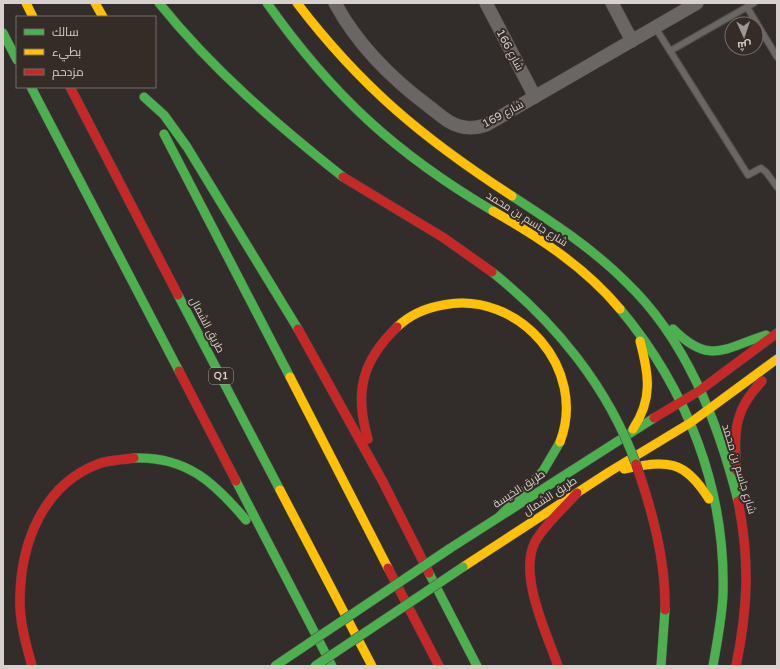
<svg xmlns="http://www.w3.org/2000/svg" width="780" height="669" font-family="'Varela Round',Cairo,sans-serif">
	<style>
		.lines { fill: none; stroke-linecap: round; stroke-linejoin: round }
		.lane-casing { stroke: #4f4948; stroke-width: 8 }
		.street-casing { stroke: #4f4948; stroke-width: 14 }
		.fast-casing { stroke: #4f4948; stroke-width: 10 }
		.slow-casing { stroke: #4f4948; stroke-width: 10 }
		.jam-casing { stroke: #4f4948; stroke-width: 10 }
		.lane { stroke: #6a6664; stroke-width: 6 }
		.street { stroke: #6a6664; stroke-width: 13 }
		.fast { stroke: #4caf50; stroke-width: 9 }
		.slow { stroke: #ffc107; stroke-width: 9 }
		.jam { stroke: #c62828; stroke-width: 9 }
		.fast-bridge-casing { stroke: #4f4948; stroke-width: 10; stroke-linecap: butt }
		.jam-bridge-casing { stroke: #4f4948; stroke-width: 10; stroke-linecap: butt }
		.fast-bridge { stroke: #4caf50; stroke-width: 9 }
		.jam-bridge { stroke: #c62828; stroke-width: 9 }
		.labels { text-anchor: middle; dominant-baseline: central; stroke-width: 4; stroke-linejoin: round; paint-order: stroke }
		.shield { fill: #352b27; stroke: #a69e9c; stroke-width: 1 }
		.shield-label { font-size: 10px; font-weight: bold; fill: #d7d0ce }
		.street-label { font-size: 11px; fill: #d7d0ce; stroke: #352b27 }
	</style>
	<rect width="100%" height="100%" fill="#322c2a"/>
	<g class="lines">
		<defs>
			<g id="lane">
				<polyline points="747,7 777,57"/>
				<polyline points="655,27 748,175 761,168 766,172 777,187"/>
				<polyline points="670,51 754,3"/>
			</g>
			<g id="street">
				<path d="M 335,3 C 358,46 393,80 431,108 C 440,115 448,123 459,126 C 468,129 477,128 486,125 L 697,3"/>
				<polyline points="486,3 535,97"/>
				<polyline points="612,3 632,41"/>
			</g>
			<g id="fast">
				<path d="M 159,3 C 213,70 276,124 343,177"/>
				<path d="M 267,3 C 332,95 396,154 493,211"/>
				<polyline points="3,33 17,60"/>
				<polyline points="31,87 179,371"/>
				<polyline points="144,97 164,115 187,147 298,329"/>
				<polyline points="164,134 290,377"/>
				<path d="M 512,196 C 552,222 592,248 626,282 C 686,339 718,422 738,501"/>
				<polyline points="178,295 280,490"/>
				<path d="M 620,309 C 687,389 726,489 723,594 C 722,618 717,642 713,666"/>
				<path d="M 673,329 C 710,366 724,348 766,335"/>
				<path d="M 134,458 C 186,456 214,482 246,520"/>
				<polyline points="236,481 332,666"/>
				<polyline points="500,516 543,471 560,442"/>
				<polyline points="449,549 654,418"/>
				<polyline points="429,573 477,666"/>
			</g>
			<g id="slow">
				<polyline points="26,3 33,17"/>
				<polyline points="95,3 103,17"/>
				<path d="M 297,3 C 361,87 424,139 512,196"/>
				<path d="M 493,211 C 540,238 585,267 620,309"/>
				<path d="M 397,327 C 411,314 425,308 443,305 C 519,290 588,369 560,442"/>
				<polyline points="290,377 388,568"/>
				<path d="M 633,429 C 653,399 649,375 640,341"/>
				<path d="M 624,469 C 667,460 684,459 709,499"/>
				<polyline points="280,490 372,666"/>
				<polyline points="463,567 609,472 690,423 777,359"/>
			</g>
			<g id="jam">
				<polyline points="70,87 178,295"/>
				<polyline points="298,329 383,482 429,573"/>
				<polyline points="179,371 236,481"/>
				<polyline points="654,418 699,391 777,333"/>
				<path d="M 368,439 C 354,392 362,361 397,327"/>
				<path d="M 736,470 C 735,430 733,411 762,381"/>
				<polyline points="388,568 439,666"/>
				<path d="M 32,666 C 26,644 19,621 20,597 C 21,543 43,485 98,464 C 108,460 122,460 134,458"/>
				<path d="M 558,666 C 547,634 518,575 535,542 C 545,524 563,509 577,493"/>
				<path d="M 736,666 C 748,608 750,560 738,501"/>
			</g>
		</defs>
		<use href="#lane" class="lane-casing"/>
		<use href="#street" class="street-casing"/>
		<use href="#fast" class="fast-casing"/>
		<use href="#slow" class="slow-casing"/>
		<use href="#jam" class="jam-casing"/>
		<use href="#lane" class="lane"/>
		<use href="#street" class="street"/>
		<use href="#fast" class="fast"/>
		<use href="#slow" class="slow"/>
		<use href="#jam" class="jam"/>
		<defs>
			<g id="fast-bridge">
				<path d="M 492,272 C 555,322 608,387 636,464"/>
				<polyline points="275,666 449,549"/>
				<polyline points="315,666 463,567"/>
				<polyline points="661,666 665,610"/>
			</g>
			<g id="jam-bridge">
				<polyline points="343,177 444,238 492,272"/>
				<path d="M 636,464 C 652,510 666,560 665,610"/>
			</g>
		</defs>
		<use href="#fast-bridge" class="fast-bridge-casing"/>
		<use href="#jam-bridge" class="jam-bridge-casing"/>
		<use href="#fast-bridge" class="fast-bridge"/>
		<use href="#jam-bridge" class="jam-bridge"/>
	</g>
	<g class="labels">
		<rect class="shield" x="209" y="368" width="24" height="16" rx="3"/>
		<g class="shield-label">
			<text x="221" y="376">Q1</text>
		</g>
		<g class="street-label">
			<text transform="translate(510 50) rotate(62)">شارع 166</text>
			<text transform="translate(503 114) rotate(-28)">شارع 169</text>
			<text transform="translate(527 219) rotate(32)">شارع جاسم بن محمد</text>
			<text transform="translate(207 325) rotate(62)">طريق الشمال</text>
			<text transform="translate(739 469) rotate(73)">شارع جاسم بن محمد</text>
			<text transform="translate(519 489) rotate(-33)">طريق الخيسة</text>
			<text transform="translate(550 496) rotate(-33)">طريق الشمال</text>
		</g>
	</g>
	<rect width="780" height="669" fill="none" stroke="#d7d0ce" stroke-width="8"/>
	<rect x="16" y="16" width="140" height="72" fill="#352b27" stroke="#766d6a"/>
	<rect x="24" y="29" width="20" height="6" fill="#4caf50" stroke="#766d6a"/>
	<text x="52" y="36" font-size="12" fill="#d7d0ce">سالك</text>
	<rect x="24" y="49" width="20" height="6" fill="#ffc107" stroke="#766d6a"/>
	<text x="52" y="56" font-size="12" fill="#d7d0ce">بطيء</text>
	<rect x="24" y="69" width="20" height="6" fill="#c62828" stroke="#766d6a"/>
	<text x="52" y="76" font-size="12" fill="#d7d0ce">مزدحم</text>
	<g transform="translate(744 36) rotate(177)"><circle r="19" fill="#352b27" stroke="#766d6a"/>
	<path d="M0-3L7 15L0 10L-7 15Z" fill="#9d9795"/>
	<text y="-6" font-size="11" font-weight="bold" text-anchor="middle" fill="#d7d0ce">ش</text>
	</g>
</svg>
